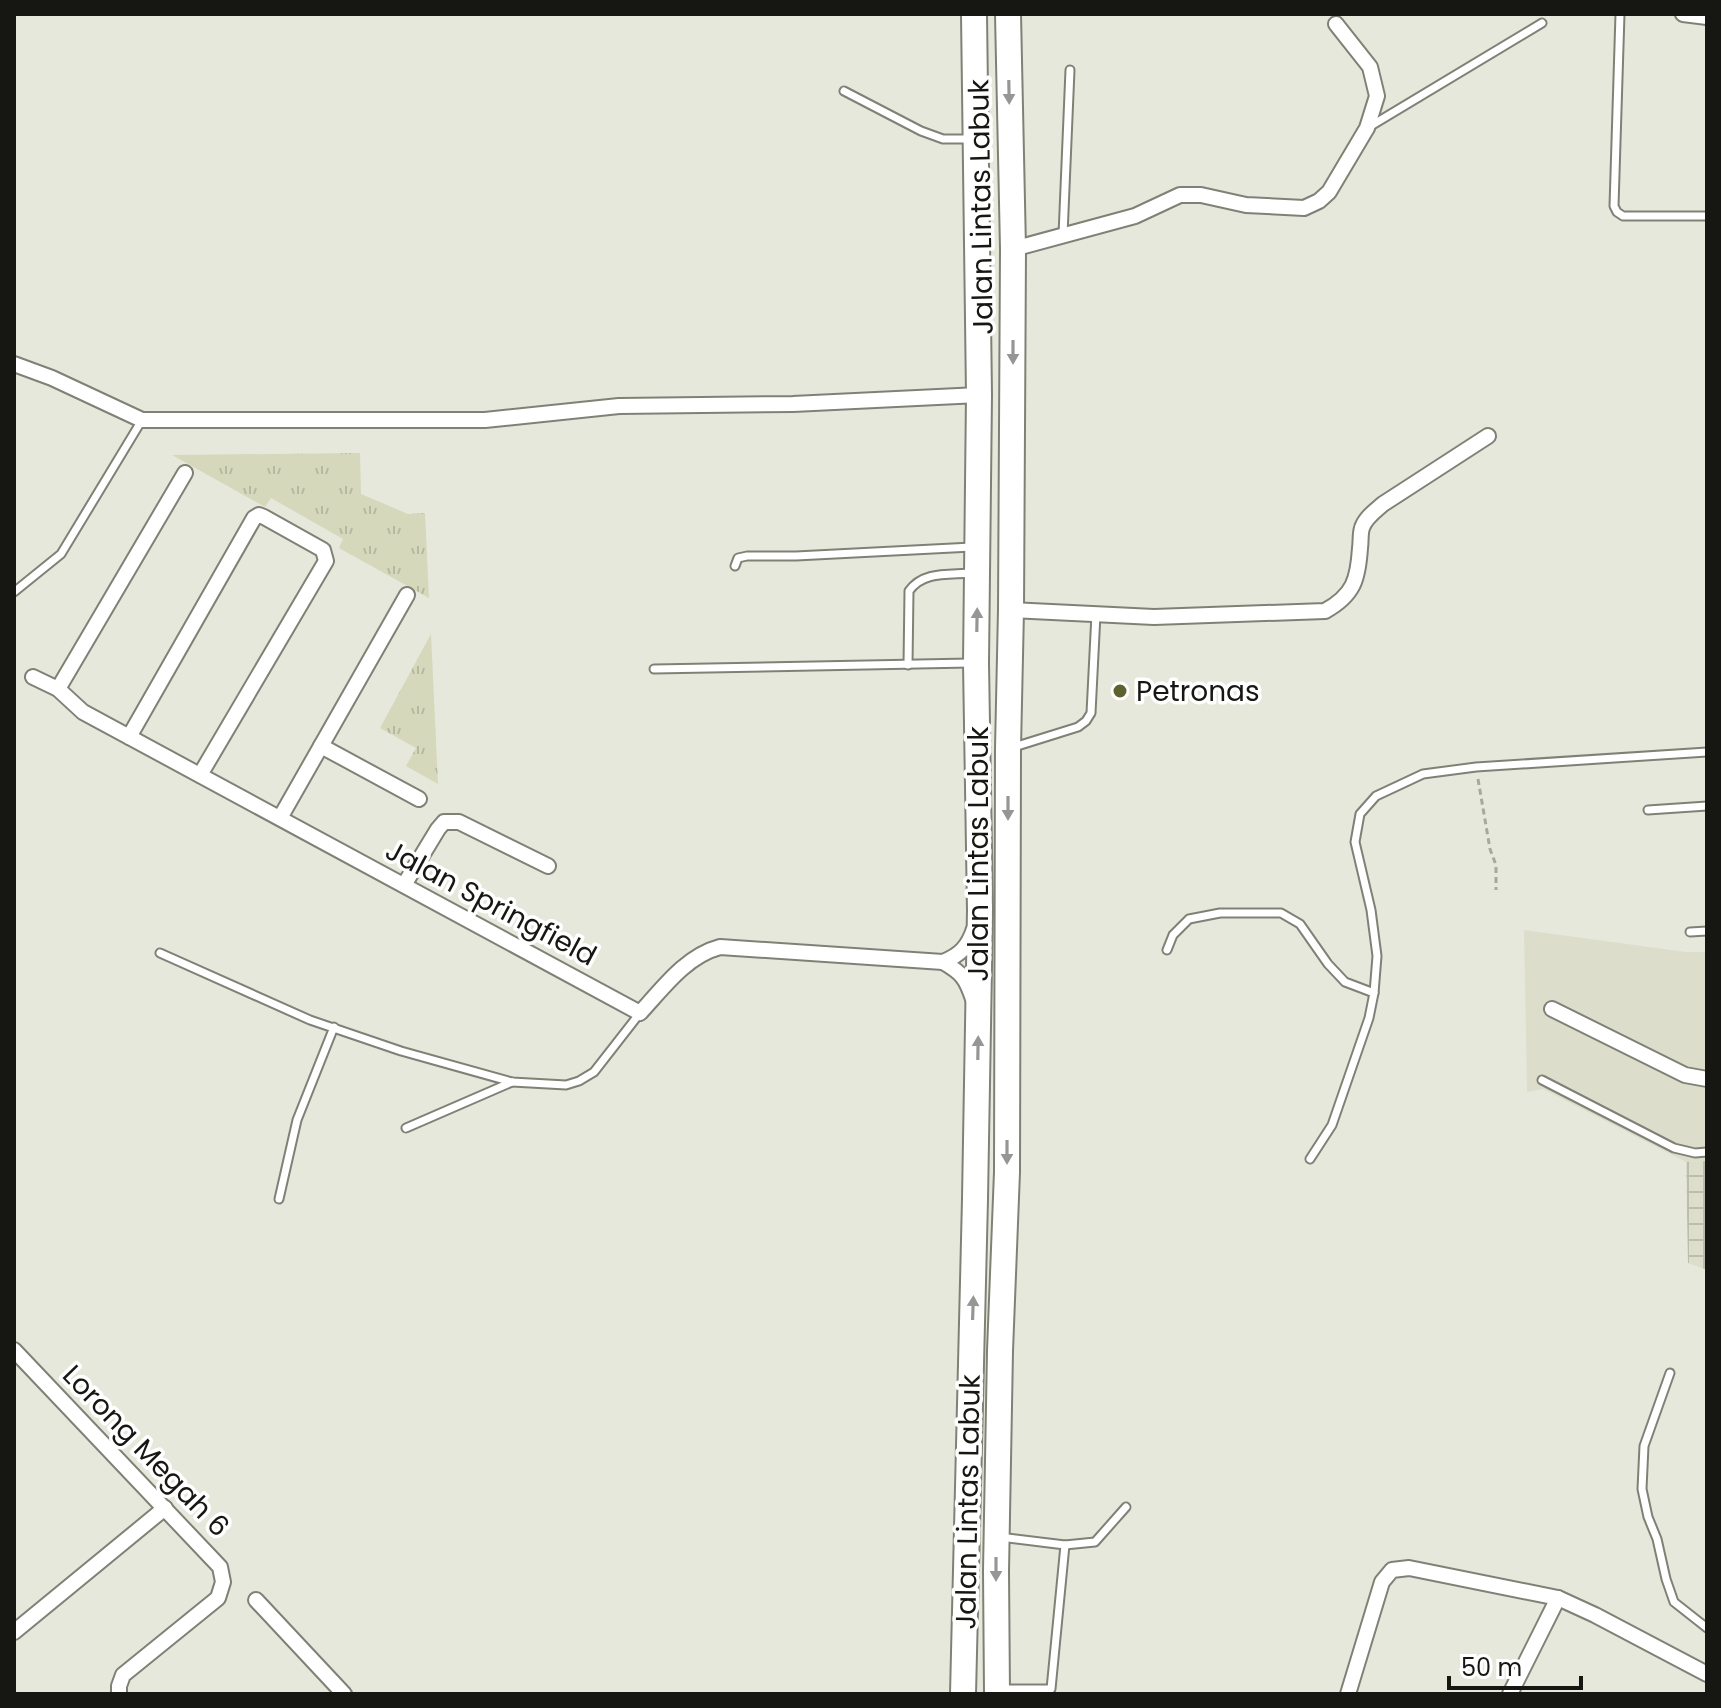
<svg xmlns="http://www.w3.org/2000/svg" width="1721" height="1708" font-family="Poppins,sans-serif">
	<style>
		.built { fill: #dcdecb }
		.industrial { fill: url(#industrial-grid) }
		.grass { fill: url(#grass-tufts) }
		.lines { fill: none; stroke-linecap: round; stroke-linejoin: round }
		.service-casing { stroke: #808176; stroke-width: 11 }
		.minor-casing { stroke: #808176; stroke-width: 18 }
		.primary-casing { stroke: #808176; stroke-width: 28 }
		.path { stroke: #a7a89e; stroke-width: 3; stroke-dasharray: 6 4; stroke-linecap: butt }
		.service { stroke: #fff; stroke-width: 7 }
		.minor { stroke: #fff; stroke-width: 14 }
		.primary { stroke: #fff; stroke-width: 24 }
		.oneway { fill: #969795 }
		.poi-dot { fill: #5e622f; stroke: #fff; stroke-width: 3 }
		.labels { text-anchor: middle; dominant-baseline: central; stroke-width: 7; stroke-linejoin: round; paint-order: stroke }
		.street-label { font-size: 28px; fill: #161713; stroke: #fff }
		.poi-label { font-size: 28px; fill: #161713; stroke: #fff; text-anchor: start }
	</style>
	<defs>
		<pattern id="industrial-grid" width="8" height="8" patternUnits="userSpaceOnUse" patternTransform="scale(2)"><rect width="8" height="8" fill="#dcdecb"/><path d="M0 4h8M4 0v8" fill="none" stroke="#bcbead"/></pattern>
		<pattern id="grass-tufts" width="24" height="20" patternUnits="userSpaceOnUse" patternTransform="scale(2)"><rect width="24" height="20" fill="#d5d8bb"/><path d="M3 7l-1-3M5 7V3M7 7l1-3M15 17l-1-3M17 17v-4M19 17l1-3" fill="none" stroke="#b6b9a0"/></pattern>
	</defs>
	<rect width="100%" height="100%" fill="#e7e8dc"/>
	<polygon class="built" points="1524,930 1686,952 1707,952 1707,1161 1686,1162 1543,1089 1527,1092"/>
	<polygon class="industrial" points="1707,1161 1707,1270 1688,1263 1686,1162"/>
	<g class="grass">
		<polygon points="360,453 361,494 408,514 425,513 429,598 339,548 343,539 271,498 265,507 172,455"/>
		<polygon points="431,634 438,784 406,766 416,748 380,728"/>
	</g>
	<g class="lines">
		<defs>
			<g id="service">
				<polyline points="1620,14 1614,206 1617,212 1623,216 1707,216"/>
				<polyline points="844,91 921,131 943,139 970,139"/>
				<polyline points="1369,127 1542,23"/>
				<polyline points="1063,235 1070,70"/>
				<polyline points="735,566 738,558 747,556 796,556 972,547"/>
				<polyline points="14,592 61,554 142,420"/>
				<path d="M 908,665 L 909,591 C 923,571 948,575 971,573"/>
				<polyline points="654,669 970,663"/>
				<polyline points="1014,747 1078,727 1086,721 1091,713 1096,614"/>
				<polyline points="1648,810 1707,806"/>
				<polyline points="1690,932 1707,931"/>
				<polyline points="1167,950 1173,935 1189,919 1220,913 1281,913 1300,924 1328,964 1345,982 1374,993"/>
				<polyline points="160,953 310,1020 401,1051 512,1082 566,1085 579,1081 594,1072 640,1013"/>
				<polyline points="1542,1080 1674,1148 1695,1153 1707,1152"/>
				<polyline points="406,1128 512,1082"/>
				<polyline points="1310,1159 1332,1125 1369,1018 1374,993 1377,956 1371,910 1355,842 1360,814 1376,796 1423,774 1476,767 1707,752"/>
				<polyline points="279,1199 297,1120 334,1027"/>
				<polyline points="1670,1373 1644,1446 1642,1489 1648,1517 1657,1539 1666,1579 1674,1602 1707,1628"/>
				<polyline points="1000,1537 1065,1545 1095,1542 1126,1507"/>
				<polyline points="1002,1689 1051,1689 1065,1545"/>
			</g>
			<g id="minor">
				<polyline points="1683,14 1707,17"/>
				<polyline points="1013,249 1135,216 1180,195 1201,195 1246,205 1304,208 1319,201 1329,192 1367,128 1377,96 1370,67 1336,24"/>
				<polyline points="14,364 52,378 142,420 485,420 619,406 793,404 979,395"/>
				<path d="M 1011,610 L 1154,617 L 1325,611 C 1354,595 1358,579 1360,548 C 1361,542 1360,534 1362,528 C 1365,518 1375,511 1383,504 L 1488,436"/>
				<path d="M 33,677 L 58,689 L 83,712 L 640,1013 C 663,988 686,956 720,947 L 943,962 C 962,973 966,978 973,999"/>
				<polyline points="58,689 185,473"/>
				<polyline points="129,737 254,518 259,515 264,517 323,550 326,561 200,775"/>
				<polyline points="321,746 419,799"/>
				<polyline points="280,818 407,595"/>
				<polyline points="404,885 438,829 444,822 459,822 548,866"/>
				<path d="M 943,962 C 960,955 968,947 974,929"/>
				<polyline points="1552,1009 1685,1075 1707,1079"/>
				<polyline points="14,1350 220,1567 223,1582 218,1598 123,1675 119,1686 119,1694"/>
				<polyline points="256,1600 344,1694"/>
				<polyline points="14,1632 165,1508"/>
				<polyline points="1348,1694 1382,1582 1392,1570 1409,1568 1558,1598 1595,1615 1707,1674"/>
				<polyline points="1510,1694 1558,1598"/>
			</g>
			<g id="primary">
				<polyline points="963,1694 975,1199 980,910 976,663 979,395 974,14"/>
				<polyline points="997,1694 996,1571 1000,1351 1007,1172 1008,748 1011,610 1013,249 1008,14"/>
			</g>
		</defs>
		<use href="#service" class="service-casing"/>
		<use href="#minor" class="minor-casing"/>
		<use href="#primary" class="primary-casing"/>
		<polyline class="path" points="1478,779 1490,849 1496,865 1496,890"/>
		<use href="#service" class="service"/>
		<use href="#minor" class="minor"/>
		<use href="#primary" class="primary"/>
	</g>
	<defs><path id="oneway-solid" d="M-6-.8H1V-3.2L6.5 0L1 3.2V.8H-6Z" transform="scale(2)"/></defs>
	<g class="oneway">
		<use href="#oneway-solid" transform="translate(1009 92) rotate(89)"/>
		<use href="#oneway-solid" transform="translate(1013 352) rotate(90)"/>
		<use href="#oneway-solid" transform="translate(977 620) rotate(-89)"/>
		<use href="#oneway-solid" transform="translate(1008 808) rotate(90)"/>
		<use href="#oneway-solid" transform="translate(978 1048) rotate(-89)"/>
		<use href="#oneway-solid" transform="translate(1007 1152) rotate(90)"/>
		<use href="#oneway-solid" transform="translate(973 1308) rotate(-88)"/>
		<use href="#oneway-solid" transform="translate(996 1569) rotate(90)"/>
	</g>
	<circle class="poi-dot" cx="1120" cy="691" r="8"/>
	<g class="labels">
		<g class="street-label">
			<text transform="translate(981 207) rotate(-91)">Jalan Lintas Labuk</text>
			<text transform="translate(978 854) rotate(-90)">Jalan Lintas Labuk</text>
			<text transform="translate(491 903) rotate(28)">Jalan Springfield</text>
			<text transform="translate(146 1451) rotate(46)">Lorong Megah 6</text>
			<text transform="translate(968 1502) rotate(-89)">Jalan Lintas Labuk</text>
		</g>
		<g class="poi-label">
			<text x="1136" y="691">Petronas</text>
		</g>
	</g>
	<rect width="1721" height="1708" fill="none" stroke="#161713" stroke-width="32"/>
	<path d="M1449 1676v12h132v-12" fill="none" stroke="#161713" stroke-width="4"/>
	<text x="1461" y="1676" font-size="24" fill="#161713" stroke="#ffffff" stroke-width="6" paint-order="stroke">50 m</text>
</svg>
